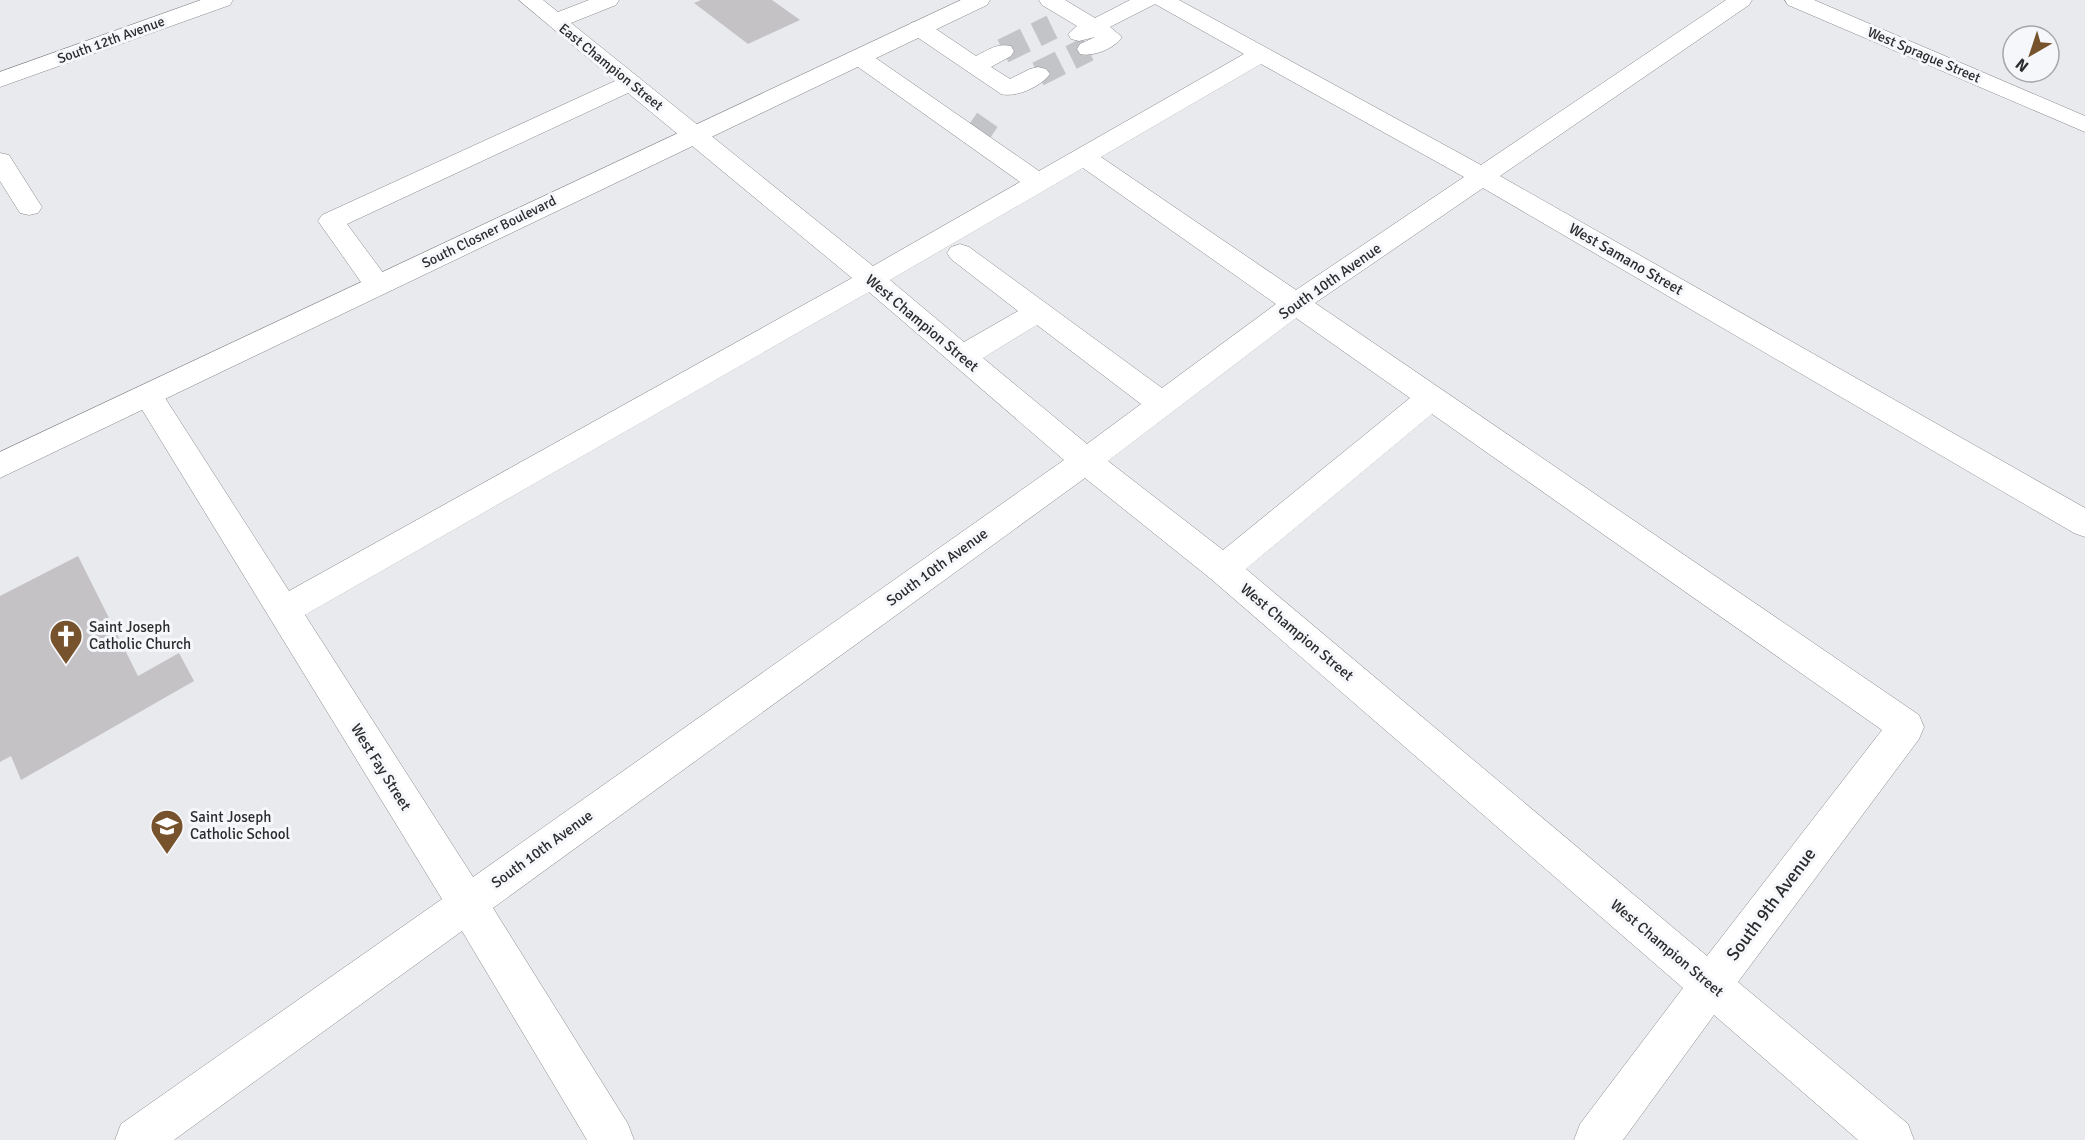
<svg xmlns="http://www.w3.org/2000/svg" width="2085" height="1140" font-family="Signika,sans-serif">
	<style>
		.building { fill: #c4c2c5 }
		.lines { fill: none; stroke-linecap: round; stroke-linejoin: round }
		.minor-tunnel { stroke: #c3c4c7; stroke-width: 25; stroke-dasharray: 25 12; stroke-linecap: butt }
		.minor-casing { stroke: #88898c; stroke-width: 1 }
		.major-casing { stroke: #88898c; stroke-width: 1 }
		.minor { fill: #fff; fill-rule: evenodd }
		.major { fill: #fff; fill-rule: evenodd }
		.labels { text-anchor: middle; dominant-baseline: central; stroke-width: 6; stroke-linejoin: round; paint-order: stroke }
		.far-street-label { font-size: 14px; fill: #2c2c2d; stroke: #f6f7fb }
		.street-label { font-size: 15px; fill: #2c2c2d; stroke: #f6f7fb }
		.poi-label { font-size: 15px; fill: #2c2c2d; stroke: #f6f7fb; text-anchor: start }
		.near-street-label { font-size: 18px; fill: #2c2c2d; stroke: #f6f7fb }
	</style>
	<rect width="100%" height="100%" fill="#e9eaed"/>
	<g class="building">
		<polygon points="701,0 772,0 800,20 748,44 694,3"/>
		<polygon points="78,556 138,676 179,653 194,681 21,780 11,756 0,762 0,596"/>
	</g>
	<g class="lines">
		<g class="minor-tunnel">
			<polyline points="1003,51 1052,27"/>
			<polyline points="1038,74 1088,49"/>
			<polyline points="970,123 996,141"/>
		</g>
		<defs>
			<g id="minor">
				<polygon points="201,0 233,0 230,5 0,87 0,72"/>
				<path d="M 519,0 L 543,0 L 558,12 L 589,0 L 619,0 L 616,5 L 571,23 L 873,266 L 1020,182 L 851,62 L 848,57 L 851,52 L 859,50 L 867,52 L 1039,171 L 1244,54 L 1155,4 L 1110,27 L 1122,37 C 1114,49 1093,57 1080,54 L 1077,49 L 1080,44 L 1095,37 L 1079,41 L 1071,39 L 1068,34 L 1077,26 L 1042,5 L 1039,0 L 1065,0 L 1095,18 L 1130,0 L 1179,0 L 1481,165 L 1726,0 L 1752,0 L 1749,5 L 1500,176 L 2085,508 L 2085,537 L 2074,533 L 1483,188 L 1315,303 L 1919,715 L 1924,727 L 1919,739 L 1738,982 L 1908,1124 L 1914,1140 L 1858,1140 L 1714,1015 L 1623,1140 L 1574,1140 L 1580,1124 L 1683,988 L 1211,579 L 1085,478 L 493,908 L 628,1124 L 634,1140 L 587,1140 L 462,931 L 174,1140 L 115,1140 L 121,1124 L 442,899 L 138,403 L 133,395 L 138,387 L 148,384 L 158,387 L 289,591 L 852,278 L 628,93 L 347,224 L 392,285 L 388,292 L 378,294 L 368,292 L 318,221 L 322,215 L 615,81 ZM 1261,64 L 1464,177 L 1296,290 L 1101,157 ZM 1083,168 L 1276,304 L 1162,388 L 969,247 L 960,244 L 951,247 L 947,253 L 951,259 L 1018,311 L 964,342 L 890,280 ZM 869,292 L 1064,460 L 473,877 L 305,615 ZM 1296,318 L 1410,398 L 1223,550 L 1108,461 ZM 1037,325 L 1141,404 L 1087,444 L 983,358 ZM 1432,414 L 1882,730 L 1707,956 L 1246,569 Z"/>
				<polygon points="1785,0 1814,0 2085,116 2085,132 1788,5"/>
				<path d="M 919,21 L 927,23 L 976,56 C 988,50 997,43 1011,46 L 1014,51 L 1011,56 L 991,67 L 1010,79 L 1030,69 L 1038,67 L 1046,69 L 1050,74 C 1041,87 1015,98 1001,94 L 911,33 L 908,28 L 911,23 Z"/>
				<polygon points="0,153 9,155 38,201 42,207 38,213 29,215 20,213 0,181"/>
			</g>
			<polygon id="major" points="961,0 990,0 987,5 0,478 0,452"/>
		</defs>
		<use href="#minor" class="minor-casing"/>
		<use href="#major" class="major-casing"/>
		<use href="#minor" class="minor"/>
		<use href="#major" class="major"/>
	</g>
	<defs>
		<symbol id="church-pin" viewBox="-11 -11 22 30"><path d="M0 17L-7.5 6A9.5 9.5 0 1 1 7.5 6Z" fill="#77532d" stroke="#f6f7fb"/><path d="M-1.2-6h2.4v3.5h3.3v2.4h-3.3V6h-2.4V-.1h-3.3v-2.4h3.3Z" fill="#fff"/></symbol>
		<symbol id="school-pin" viewBox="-11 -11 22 30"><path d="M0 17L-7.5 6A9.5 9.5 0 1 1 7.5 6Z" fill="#77532d" stroke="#f6f7fb"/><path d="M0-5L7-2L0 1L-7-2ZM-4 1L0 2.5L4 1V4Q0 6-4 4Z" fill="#fff"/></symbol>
	</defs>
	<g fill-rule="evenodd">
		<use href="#church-pin" x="47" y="617" width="38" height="52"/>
		<use href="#school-pin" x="148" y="807" width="38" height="52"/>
	</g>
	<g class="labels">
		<g class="far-street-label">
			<text transform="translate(111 40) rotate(-20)">South 12th Avenue</text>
			<text transform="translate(1924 55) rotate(23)">West Sprague Street</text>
			<text transform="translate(611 67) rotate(39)">East Champion Street</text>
			<text transform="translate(489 232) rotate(-26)">South Closner Boulevard</text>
		</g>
		<g class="street-label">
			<text transform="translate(1626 259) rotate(30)">West Samano Street</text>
			<text transform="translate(1330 281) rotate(-35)">South 10th Avenue</text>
			<text transform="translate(922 323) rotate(40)">West Champion Street</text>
			<text transform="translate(937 567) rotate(-36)">South 10th Avenue</text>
			<text transform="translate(1297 632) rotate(40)">West Champion Street</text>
			<text transform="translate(381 767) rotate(58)">West Fay Street</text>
			<text transform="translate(542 849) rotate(-36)">South 10th Avenue</text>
			<text transform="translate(1667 948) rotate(40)">West Champion Street</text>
		</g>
		<g class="poi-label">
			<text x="89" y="627">Saint Joseph<tspan x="89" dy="17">Catholic Church</tspan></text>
			<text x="190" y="817">Saint Joseph<tspan x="190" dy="17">Catholic School</tspan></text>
		</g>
		<g class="near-street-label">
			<text transform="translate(1771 904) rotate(-53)">South 9th Avenue</text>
		</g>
	</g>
	<g transform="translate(2031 54) rotate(219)"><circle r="28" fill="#f6f7fb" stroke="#a5a6a9" stroke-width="1.5"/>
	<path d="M0-4.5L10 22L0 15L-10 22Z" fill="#77532d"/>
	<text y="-9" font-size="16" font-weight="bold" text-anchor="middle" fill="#2c2c2d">N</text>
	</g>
</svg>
